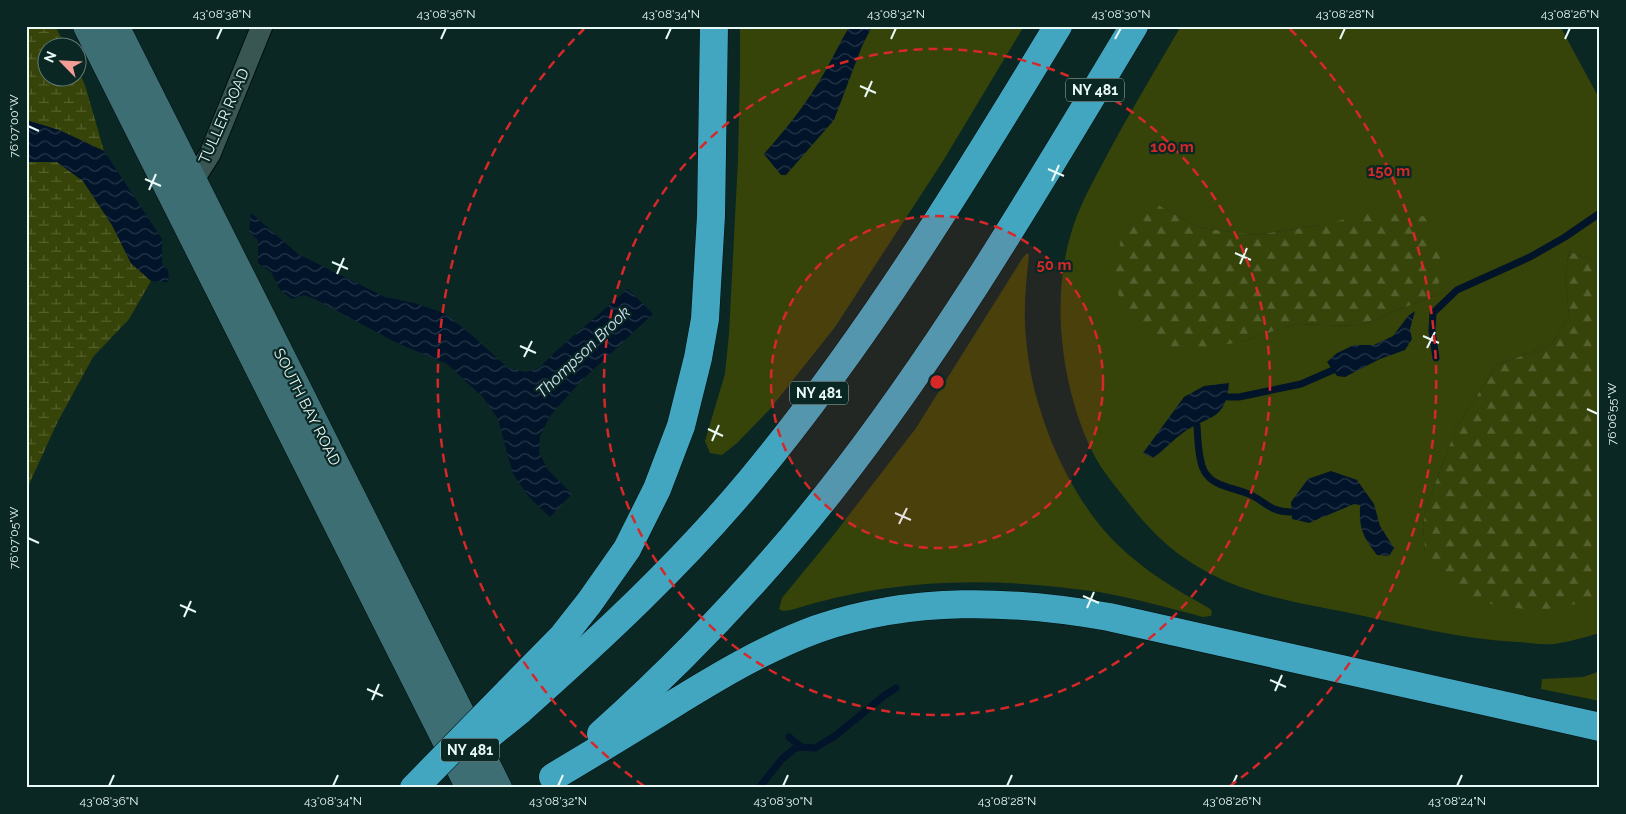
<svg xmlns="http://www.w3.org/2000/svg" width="1626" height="814" font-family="Raleway,sans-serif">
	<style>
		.green { fill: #374409; fill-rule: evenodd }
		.forest { fill: url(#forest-firs) }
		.wetland { fill: url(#wetland-marsh) }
		.water { fill: url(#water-waves) }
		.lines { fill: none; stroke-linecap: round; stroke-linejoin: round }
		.stream { stroke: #011429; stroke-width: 7 }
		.street-casing { stroke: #000f0d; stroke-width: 23 }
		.secondary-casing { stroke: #000f0d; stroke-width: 29 }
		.highway-casing { stroke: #000f0d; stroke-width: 29 }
		.street { stroke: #395653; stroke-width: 21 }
		.secondary { stroke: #3c6e74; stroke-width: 28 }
		.highway { stroke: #43a6c1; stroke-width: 28 }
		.highway-bridge-casing { stroke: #000f0d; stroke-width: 29; stroke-linecap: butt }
		.highway-bridge { stroke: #43a6c1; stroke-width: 28 }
		.ticks { fill: none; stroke: #e8f9f6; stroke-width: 2 }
		.ring { fill: none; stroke: #d62828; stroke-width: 2.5; stroke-dasharray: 9 6 }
		.labels { text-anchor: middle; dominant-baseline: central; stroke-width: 4.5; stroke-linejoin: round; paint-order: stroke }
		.shield { fill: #0a2724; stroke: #a5bab7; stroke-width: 1 }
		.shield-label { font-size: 14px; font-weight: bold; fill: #e8f9f6 }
		.street-label { font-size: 15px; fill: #e8f9f6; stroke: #0a2724 }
		.water-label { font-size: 16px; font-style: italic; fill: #d1e2f5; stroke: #0a2724 }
		.centre { fill: #d62828; stroke: #0a2724; stroke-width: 2.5 }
		.ring-label { font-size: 15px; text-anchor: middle; font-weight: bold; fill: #d62828; stroke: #0a2724; stroke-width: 4.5; stroke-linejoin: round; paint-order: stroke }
		.neatline { fill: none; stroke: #e8f9f6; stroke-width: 2 }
		.ticks-label { font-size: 12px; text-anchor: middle; fill: #e8f9f6 }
	</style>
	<defs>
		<pattern id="forest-firs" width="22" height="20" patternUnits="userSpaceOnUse" patternTransform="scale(1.25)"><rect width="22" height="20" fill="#374409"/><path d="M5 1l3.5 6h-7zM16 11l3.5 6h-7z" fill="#54602d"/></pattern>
		<pattern id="wetland-marsh" width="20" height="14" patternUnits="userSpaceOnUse" patternTransform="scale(1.25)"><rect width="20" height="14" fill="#374409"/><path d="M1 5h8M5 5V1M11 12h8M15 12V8" fill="none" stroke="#54602d"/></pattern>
		<pattern id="water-waves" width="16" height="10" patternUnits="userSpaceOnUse" patternTransform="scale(1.25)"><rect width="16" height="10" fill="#011429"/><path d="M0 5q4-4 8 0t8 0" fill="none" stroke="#263749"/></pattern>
	</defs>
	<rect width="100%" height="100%" fill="#0a2724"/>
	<g class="green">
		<path d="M 740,26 L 850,26 C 841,41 834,55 826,70 C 809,101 787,128 764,154 L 782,175 L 786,174 L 862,46 L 872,26 L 1024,26 L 943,161 L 835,327 L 770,409 L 737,443 L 722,455 L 710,453 L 705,441 L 725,374 L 729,334 L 738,160 L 740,72 Z"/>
		<path d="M 1181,26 L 1560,26 L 1600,100 L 1600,276 L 1593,261 L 1569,251 L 1565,275 L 1569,316 L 1551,345 L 1497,365 L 1457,426 L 1426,508 L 1423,527 L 1425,551 L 1593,601 L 1600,596 L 1600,633 C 1585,637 1569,642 1554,644 C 1543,645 1530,643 1518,642 C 1462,639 1405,625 1350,613 C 1305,604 1252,596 1211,574 C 1171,553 1150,531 1123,496 C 1111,481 1099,466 1091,449 C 1062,387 1051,303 1070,237 C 1077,210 1091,185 1104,161 C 1128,115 1155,71 1181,26 ZM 1158,205 L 1201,228 L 1255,235 L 1322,225 L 1438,294 L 1358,326 L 1295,324 L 1241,342 Z"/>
		<path d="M 1027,253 L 1029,255 C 1026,283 1023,311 1026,338 C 1031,402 1059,473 1098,523 C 1127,560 1169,586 1209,608 L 1212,611 L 1211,616 L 1203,617 C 1169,608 1134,598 1099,592 C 1086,590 1072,589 1058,587 C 966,577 879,582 791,610 L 783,611 L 779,609 L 782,598 L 832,537 L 916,428 L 1022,259 Z"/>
		<polygon points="1600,671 1600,701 1541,689 1542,679 1583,677"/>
	</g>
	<g class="forest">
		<polygon points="1158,205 1201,228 1255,235 1322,225 1389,208 1426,217 1441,255 1438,294 1358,326 1295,324 1241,342 1175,352 1143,333 1119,299 1115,267 1126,216"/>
		<polygon points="1569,251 1593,261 1600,276 1600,596 1593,601 1536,611 1485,603 1442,584 1425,551 1423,527 1426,508 1457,426 1497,365 1551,345 1569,316 1565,275"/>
	</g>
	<g class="wetland">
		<polygon points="26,26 55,26 66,47 48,48 48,78 78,78 78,70 85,85 104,151 59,130 26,120"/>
		<polygon points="26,162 57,162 83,181 112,225 131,263 151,281 129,319 93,357 57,423 26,491"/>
	</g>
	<g class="water">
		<path d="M 850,26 L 872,26 L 862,46 L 834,120 L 786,175 L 781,175 L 764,154 C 787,128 809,101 826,70 C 834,55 841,41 850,26 Z"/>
		<polygon points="26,120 59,130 104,151 162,239 162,264 168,270 169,282 151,281 131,263 112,225 83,181 57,162 26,162"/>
		<polygon points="251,213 298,254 385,297 414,303 444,313 475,338 508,368 525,372 538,369 555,352 628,289 653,314 580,382 550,416 540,436 539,452 548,470 572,494 550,517 529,497 513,474 498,419 483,397 447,364 395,342 315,299 304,295 292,299 280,290 271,272 258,263 258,240 249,232"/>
		<polygon points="1415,311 1410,329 1412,339 1405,350 1380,359 1345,377 1337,376 1327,362 1337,353 1354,345 1374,345 1393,336 1408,316"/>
		<path d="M 1229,383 C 1226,421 1209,415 1184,432 C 1173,440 1164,450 1153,458 L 1143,453 L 1184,397 L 1204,386 Z"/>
		<path d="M 1331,471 L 1357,480 L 1374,504 L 1380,526 L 1394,548 L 1389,556 L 1377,555 C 1363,536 1359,530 1360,505 L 1354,504 L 1309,523 L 1292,519 L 1291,502 L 1308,479 Z"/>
	</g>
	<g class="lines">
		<g class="stream">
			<polyline points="1436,358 1432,331 1433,313 1457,290 1530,257 1565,237 1600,213"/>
			<polyline points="1228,397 1239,397 1301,384 1333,370"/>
			<path d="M 1197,426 C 1198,438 1198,466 1207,475 C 1215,486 1234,488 1246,493 C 1264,499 1269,513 1292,512"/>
			<polyline points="789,737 801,747"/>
			<polyline points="759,788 781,760 794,749 801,747 815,748 835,736 885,695 896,688"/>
		</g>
		<defs>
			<polyline id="street" points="182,188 193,181 210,154 262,26"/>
			<g id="secondary">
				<polyline points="87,26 470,788"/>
				<polyline points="115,26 498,788"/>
			</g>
			<g id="highway">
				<polyline points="508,692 563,636 589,603 627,549 657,489 681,426 698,358 705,319 711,216 714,26"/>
				<path d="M 519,711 C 600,639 680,565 750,481 C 867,340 963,183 1058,26"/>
				<path d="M 601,734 C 684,659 762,578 831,490 C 945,345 1039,184 1134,26"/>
				<path d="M 553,777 C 592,754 631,730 670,706 C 717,677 765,648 817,629 C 912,596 1012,600 1109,617 L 1600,727"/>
			</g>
		</defs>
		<use href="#street" class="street-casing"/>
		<use href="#secondary" class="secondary-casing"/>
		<use href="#highway" class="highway-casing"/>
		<use href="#street" class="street"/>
		<use href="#secondary" class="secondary"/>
		<use href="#highway" class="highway"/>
		<defs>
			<g id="highway-bridge">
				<polyline points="477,745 519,711"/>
				<polyline points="414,788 508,692"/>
			</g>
		</defs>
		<use href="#highway-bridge" class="highway-bridge-casing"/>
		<use href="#highway-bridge" class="highway-bridge"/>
	</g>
	<path class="ticks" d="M 217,39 L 222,28M 441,39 L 446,28M 666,39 L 671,28M 891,39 L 896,28M 1115,39 L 1121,28M 1340,39 L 1345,28M 1565,39 L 1570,28M 860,86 L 876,93M 865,97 L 872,81M 28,126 L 39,131M 1048,169 L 1064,176M 145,179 L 161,186M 1052,181 L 1059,165M 149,190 L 156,174M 1235,253 L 1251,260M 332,262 L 348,269M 1240,264 L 1247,248M 337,274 L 344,258M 1423,336 L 1439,343M 520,346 L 536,353M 1427,348 L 1435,332M 524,357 L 532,341M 1587,409 L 1598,414M 708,429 L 723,436M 712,441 L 719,425M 895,513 L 911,520M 899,524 L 907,508M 28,538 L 39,543M 1083,596 L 1099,603M 180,605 L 196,612M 1087,608 L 1094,592M 184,617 L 191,601M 1270,680 L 1286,687M 367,689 L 383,696M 1275,691 L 1282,675M 372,700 L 379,684M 109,786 L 114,775M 333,786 L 338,775M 558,786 L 563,775M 783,786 L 788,775M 1007,786 L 1012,775M 1232,786 L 1237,775M 1457,786 L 1462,775"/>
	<circle cx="937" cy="382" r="166" fill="#d62828" fill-opacity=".12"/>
	<g class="ring">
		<circle cx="937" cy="382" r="166"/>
		<circle cx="937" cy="382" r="333"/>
		<path d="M644 786A499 499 0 0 1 584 29M1290 29A499 499 0 0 1 1230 786"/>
	</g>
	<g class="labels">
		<g class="shield">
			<rect x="1066" y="78.5" width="58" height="23" rx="4"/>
			<rect x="790" y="381.5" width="58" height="23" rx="4"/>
			<rect x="441" y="738.5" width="58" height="23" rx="4"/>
		</g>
		<g class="shield-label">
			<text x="1095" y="90">NY 481</text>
			<text x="819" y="393">NY 481</text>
			<text x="470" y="750">NY 481</text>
		</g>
		<g class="street-label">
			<text transform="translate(224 116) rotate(-66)">TULLER ROAD</text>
			<text transform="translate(307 407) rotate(63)">SOUTH BAY ROAD</text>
		</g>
		<g class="water-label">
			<text transform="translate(583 352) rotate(-44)">Thompson Brook</text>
		</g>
	</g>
	<circle cx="937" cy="382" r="8" class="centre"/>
	<g class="ring-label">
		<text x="1172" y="152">100 m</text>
		<text x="1389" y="176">150 m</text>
		<text x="1054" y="270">50 m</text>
	</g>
	<rect width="1626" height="814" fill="none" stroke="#0a2724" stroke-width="55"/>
	<g transform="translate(62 62) rotate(294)"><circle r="24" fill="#0a2724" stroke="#637b78"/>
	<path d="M0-4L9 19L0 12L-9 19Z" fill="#f59c95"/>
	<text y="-8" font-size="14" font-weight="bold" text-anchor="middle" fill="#e8f9f6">N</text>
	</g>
	<rect x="28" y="28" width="1570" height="758" class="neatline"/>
	<g class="ticks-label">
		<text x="222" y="18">43°08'38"N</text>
		<text x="446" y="18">43°08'36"N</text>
		<text x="671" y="18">43°08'34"N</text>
		<text x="896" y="18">43°08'32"N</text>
		<text x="1121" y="18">43°08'30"N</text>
		<text x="1345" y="18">43°08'28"N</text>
		<text x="1570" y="18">43°08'26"N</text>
		<text transform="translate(14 126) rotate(-90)" y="4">76°07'00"W</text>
		<text transform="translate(1612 414) rotate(-90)" y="4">76°06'55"W</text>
		<text transform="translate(14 538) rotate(-90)" y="4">76°07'05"W</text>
		<text x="109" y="805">43°08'36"N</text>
		<text x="333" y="805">43°08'34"N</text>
		<text x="558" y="805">43°08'32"N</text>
		<text x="783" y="805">43°08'30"N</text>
		<text x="1007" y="805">43°08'28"N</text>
		<text x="1232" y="805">43°08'26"N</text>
		<text x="1457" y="805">43°08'24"N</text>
	</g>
</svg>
